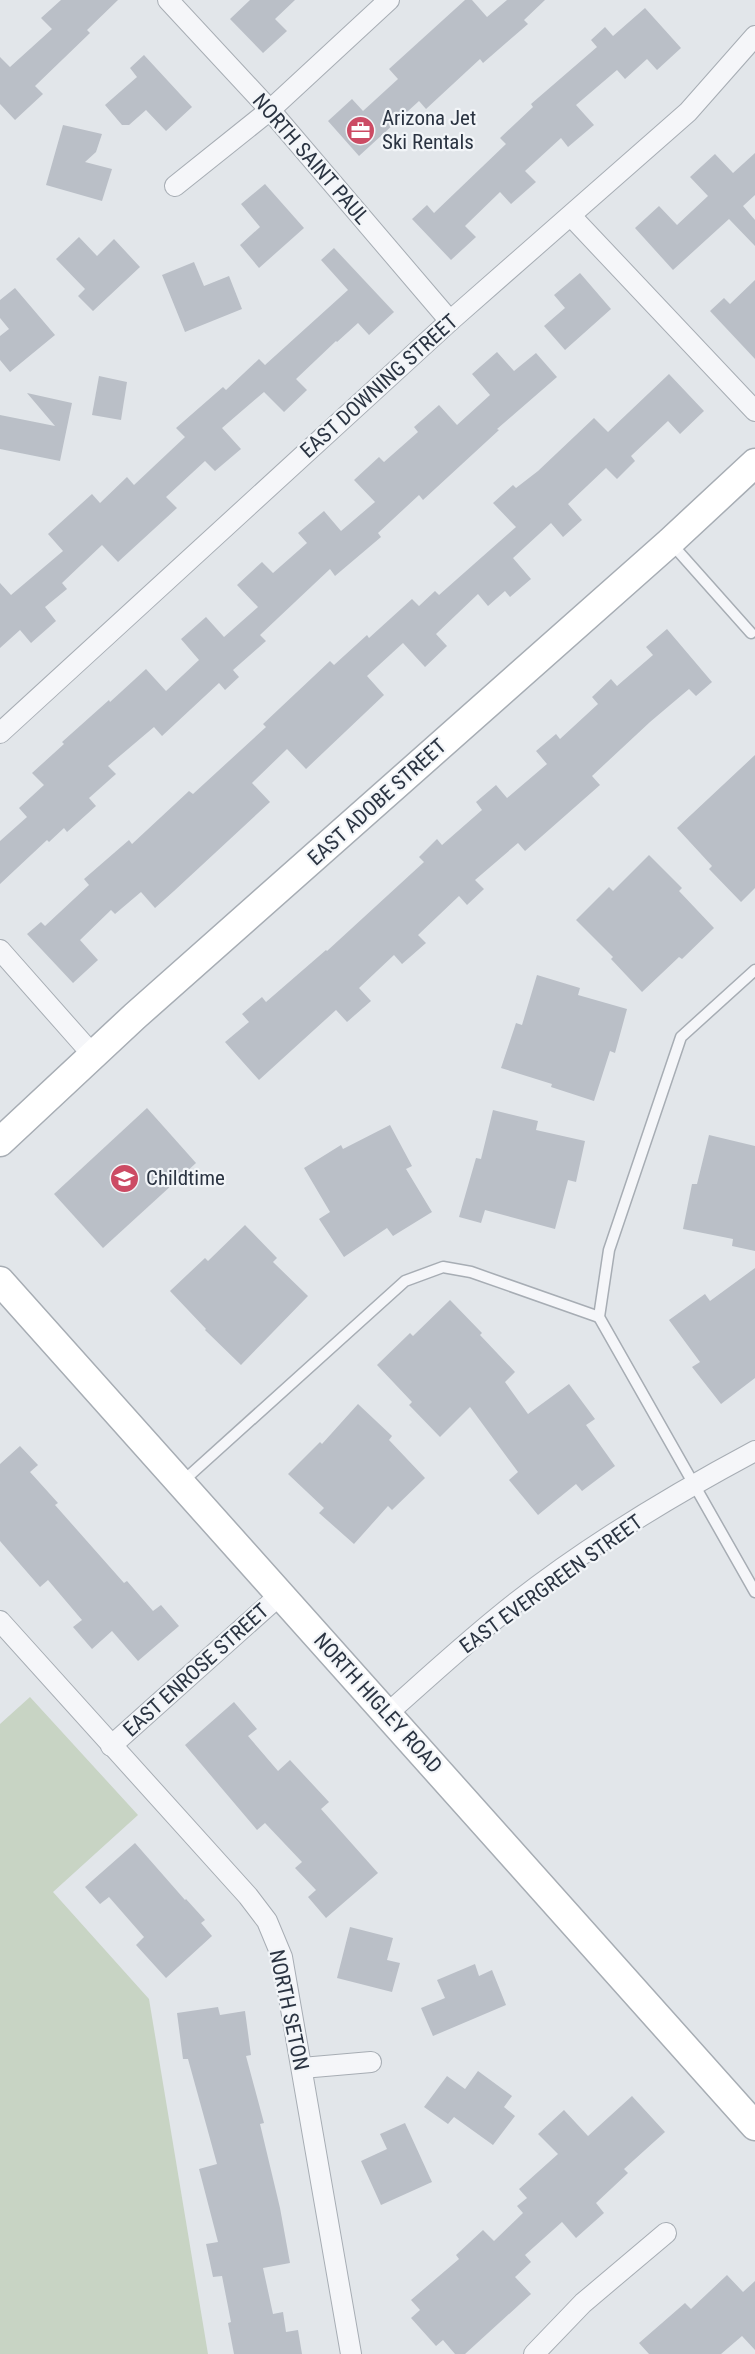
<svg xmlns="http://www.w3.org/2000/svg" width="755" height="2354" font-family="'Roboto Condensed',sans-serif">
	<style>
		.green { fill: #c8d4c4 }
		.building { fill: #babfc7 }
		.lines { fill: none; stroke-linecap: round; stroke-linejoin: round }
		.lane-casing { stroke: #a7adb4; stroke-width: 13 }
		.street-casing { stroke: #a7adb4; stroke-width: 22 }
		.secondary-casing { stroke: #a7adb4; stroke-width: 31 }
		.lane { stroke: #f5f6f9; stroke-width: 10 }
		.street { stroke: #f5f6f9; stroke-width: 20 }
		.secondary { stroke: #fff; stroke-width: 28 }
		.labels { text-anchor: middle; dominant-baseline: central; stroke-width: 4.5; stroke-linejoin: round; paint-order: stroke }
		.poi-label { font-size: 21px; fill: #2b3442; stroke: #f2f5f8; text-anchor: start }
		.street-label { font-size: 21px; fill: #2b3442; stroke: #f2f5f8 }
	</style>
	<rect width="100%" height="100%" fill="#e2e6ea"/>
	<polygon class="green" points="30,1697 138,1815 53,1892 149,1999 208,2354 0,2354 0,1724"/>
	<g class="building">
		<polygon points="61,0 118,0 87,30 90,33 35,86 43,94 15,120 0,104 0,57 10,67 52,29 41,18"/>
		<polygon points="250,0 295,0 275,19 287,31 263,53 230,19"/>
		<polygon points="465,0 472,0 487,17 507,0 545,0 524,20 528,24 483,63 480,59 426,109 419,101 359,156 328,121 352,99 363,111 398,79 389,69"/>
		<polygon points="645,8 681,48 657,70 647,59 625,79 617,70 576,105 594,125 568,147 561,138 525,171 536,182 511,204 500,192 465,226 476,237 451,260 412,219 427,205 434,213 506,144 500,138 533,107 531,104 597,47 591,40 605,27 613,36"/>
		<polygon points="144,55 192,107 166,131 146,110 129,125 122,125 105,105 137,77 130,68"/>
		<polygon points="63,125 102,134 96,152 85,162 112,169 102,201 46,185"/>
		<polygon points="755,153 755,195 743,206 755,220 755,246 729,219 673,270 635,228 659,206 677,225 708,196 690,177 715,154 733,173"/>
		<polygon points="265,184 304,228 259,268 240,245 260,227 241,204"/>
		<polygon points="79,237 97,256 114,239 140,267 93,311 78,296 85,289 56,259"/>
		<polygon points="334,248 394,312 369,335 358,323 337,342 336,341 296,379 307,390 284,412 264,392 222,428 241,449 215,471 205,461 166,497 177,508 118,562 102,545 62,583 67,589 45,607 56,621 31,643 20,630 0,648 0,583 11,595 63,551 48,534 92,494 100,503 127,477 134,485 185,437 176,428 223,387 226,390 259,359 265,365 348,290 321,260"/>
		<polygon points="194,262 204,286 229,276 242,309 185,332 162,275"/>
		<polygon points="580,273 611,309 565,350 544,326 565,308 554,295"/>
		<polygon points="755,280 755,359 710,311 724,298 730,304"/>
		<polygon points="15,288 55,335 10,372 0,360 0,336 9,329 0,318 0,300"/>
		<polygon points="497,352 514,371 536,353 557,377 497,429 499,430 423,500 419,495 378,533 381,537 335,576 330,569 260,635 266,641 233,670 239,677 225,690 219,683 162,736 154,727 108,766 116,774 89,798 96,806 67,832 64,828 49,842 47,840 0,884 0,841 27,817 19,808 44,785 32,773 64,744 62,742 109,700 110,702 146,669 166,691 199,660 181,639 206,617 224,637 258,607 237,585 262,562 273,573 307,543 298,533 324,511 341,531 375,502 354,480 379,457 384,462 418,432 414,427 439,405 457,425 490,395 472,374"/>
		<polygon points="669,374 704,411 680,434 668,421 631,456 635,461 617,479 606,468 568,504 582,520 563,537 551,523 513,558 531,579 510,597 505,591 488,606 478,594 436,634 447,646 425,667 403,643 367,676 384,695 306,769 287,749 252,783 270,802 174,891 155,908 141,892 115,914 111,910 80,940 98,960 73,983 27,934 41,922 45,926 89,885 84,879 129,840 132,844 189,791 193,794 266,727 263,724 330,661 334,665 367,635 369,638 412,599 419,606 435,591 439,595 516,527 493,503 513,485 516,488 538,471 594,418 608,432"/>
		<polygon points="99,376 127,382 121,420 92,415"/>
		<polygon points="27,393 72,403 60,461 0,449 0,415 55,426"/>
		<polygon points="667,629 712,682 696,696 689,689 650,722 592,776 600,785 525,851 518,843 475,880 484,889 467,905 459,896 418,935 426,943 402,964 394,955 359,988 371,1001 347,1022 336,1010 259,1080 225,1042 249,1022 242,1014 262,997 266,1002 326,950 327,951 424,862 419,857 437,839 442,845 482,810 476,802 496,785 507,798 547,764 536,751 556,734 560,739 598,704 592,697 611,679 617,686 653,655 646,647"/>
		<polygon points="755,755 755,888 741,902 709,869 712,866 677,828"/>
		<polygon points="649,855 682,888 679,891 714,928 682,959 679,957 642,992 611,959 613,957 576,920 609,887 613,891"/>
		<polygon points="537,975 580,988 578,995 627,1009 615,1053 610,1051 594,1101 551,1087 552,1084 501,1068 516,1023 522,1025"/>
		<polygon points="147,1108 196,1163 103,1248 54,1194"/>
		<polygon points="493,1110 538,1121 536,1130 585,1141 576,1182 568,1180 555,1229 485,1210 481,1223 459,1217 476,1158 481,1159"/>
		<polygon points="390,1125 412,1166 406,1169 432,1212 393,1236 387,1228 344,1257 319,1219 330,1212 304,1168 341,1145 343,1149"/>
		<polygon points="709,1135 755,1146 755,1251 732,1246 733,1239 683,1229 692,1184 697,1184"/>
		<polygon points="245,1225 277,1258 273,1262 308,1296 241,1365 205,1330 206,1329 170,1291 205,1258 208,1261"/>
		<polygon points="755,1268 755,1378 721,1404 692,1367 700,1362 669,1320 705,1294 710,1301"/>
		<polygon points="450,1300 482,1333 480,1335 515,1372 505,1382 528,1414 569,1384 595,1419 586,1425 615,1466 582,1491 576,1484 538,1515 509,1480 518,1472 470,1407 440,1437 409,1405 412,1402 377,1365 410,1333 413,1336"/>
		<polygon points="358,1404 392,1436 389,1440 425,1478 392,1510 388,1506 354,1544 319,1513 324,1508 288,1474 320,1442 322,1444"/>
		<polygon points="20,1446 38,1465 30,1472 58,1503 55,1505 124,1583 127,1581 153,1611 161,1605 179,1626 138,1661 112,1631 92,1649 73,1627 82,1620 48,1580 40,1587 0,1541 0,1464"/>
		<polygon points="234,1702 257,1729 248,1736 278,1771 290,1760 329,1802 321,1809 378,1873 326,1918 308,1897 316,1890 295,1868 302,1862 265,1823 257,1830 185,1745"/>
		<polygon points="135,1843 185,1900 186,1899 205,1920 201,1923 212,1936 166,1978 136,1945 144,1937 109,1897 100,1904 85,1887"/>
		<polygon points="350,1927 393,1938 387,1960 400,1963 392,1992 337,1978"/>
		<polygon points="475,1964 479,1976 492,1970 506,2005 433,2036 421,2008 445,1998 437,1980"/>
		<polygon points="218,2007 220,2015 245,2011 251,2055 246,2056 264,2123 260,2124 280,2208 290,2263 263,2268 273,2314 283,2312 286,2332 298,2330 302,2354 234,2354 228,2323 231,2322 222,2276 213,2277 206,2244 218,2242 199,2169 217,2164 188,2059 183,2059 177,2013"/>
		<polygon points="478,2071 512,2096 504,2107 515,2116 493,2145 454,2117 448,2124 424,2107 447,2076 465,2089"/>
		<polygon points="632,2096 665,2132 624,2169 628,2173 596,2203 604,2213 576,2238 562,2222 525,2255 531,2262 515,2277 531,2294 465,2354 455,2354 443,2340 436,2346 411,2318 420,2310 411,2300 459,2259 456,2255 483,2230 494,2241 523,2213 517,2206 527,2198 519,2189 558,2154 538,2134 564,2110 588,2136"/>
		<polygon points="405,2123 432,2182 381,2205 361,2161 387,2149 380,2134"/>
		<polygon points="727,2275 743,2292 755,2281 755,2350 742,2336 721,2354 649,2354 639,2343 685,2303 691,2309"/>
	</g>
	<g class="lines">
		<defs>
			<g id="lane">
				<polyline points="670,542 751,633"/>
				<polyline points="755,970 681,1037 609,1250 599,1317 755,1592"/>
				<polyline points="181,1483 405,1281 443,1267 471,1272 599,1317"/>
			</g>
			<g id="street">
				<polyline points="168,0 270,110 450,321"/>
				<polyline points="175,186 270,110 389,0"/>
				<polyline points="571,216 755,411"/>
				<polyline points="0,733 450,321 688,112 755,36"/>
				<polyline points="0,950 92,1054"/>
				<polyline points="0,1621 248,1896 267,1921 282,1957 351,2354"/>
				<path d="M 388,1713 C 424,1681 460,1648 498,1617 C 577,1552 665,1499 755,1451"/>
				<polyline points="111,1746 281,1594"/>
				<polyline points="302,2068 371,2062"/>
				<polyline points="534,2354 583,2303 666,2233"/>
			</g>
			<g id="secondary">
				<polyline points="0,1142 135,1016 670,542 755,463"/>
				<polyline points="0,1281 755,2126"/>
			</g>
		</defs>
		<use href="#lane" class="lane-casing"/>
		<use href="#street" class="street-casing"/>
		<use href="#secondary" class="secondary-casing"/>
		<use href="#lane" class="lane"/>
		<use href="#street" class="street"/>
		<use href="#secondary" class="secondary"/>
	</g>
	<defs>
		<symbol id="office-disc" viewBox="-11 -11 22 22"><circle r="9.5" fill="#cc4b64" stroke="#f2f5f8"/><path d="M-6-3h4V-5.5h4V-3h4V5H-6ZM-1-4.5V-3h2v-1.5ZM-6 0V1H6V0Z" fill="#fff"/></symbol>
		<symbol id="school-disc" viewBox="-11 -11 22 22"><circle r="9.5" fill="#cc4b64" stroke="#f2f5f8"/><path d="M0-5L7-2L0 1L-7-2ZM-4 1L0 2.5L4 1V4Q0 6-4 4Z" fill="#fff"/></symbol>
	</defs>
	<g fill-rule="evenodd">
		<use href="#office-disc" x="344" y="114" width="33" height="33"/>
		<use href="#school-disc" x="108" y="1162" width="33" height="33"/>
	</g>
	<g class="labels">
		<g class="poi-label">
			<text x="382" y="118">Arizona Jet<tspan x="382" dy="24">Ski Rentals</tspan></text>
			<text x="146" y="1178">Childtime</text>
		</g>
		<g class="street-label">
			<text transform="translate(311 159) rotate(49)">NORTH SAINT PAUL</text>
			<text transform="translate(379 386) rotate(-42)">EAST DOWNING STREET</text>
			<text transform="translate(377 802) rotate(-42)">EAST ADOBE STREET</text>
			<text transform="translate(551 1584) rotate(-36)">EAST EVERGREEN STREET</text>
			<text transform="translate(196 1670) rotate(-42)">EAST ENROSE STREET</text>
			<text transform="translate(378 1703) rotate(48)">NORTH HIGLEY ROAD</text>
			<text transform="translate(289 2010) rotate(78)">NORTH SETON</text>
		</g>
	</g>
</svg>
